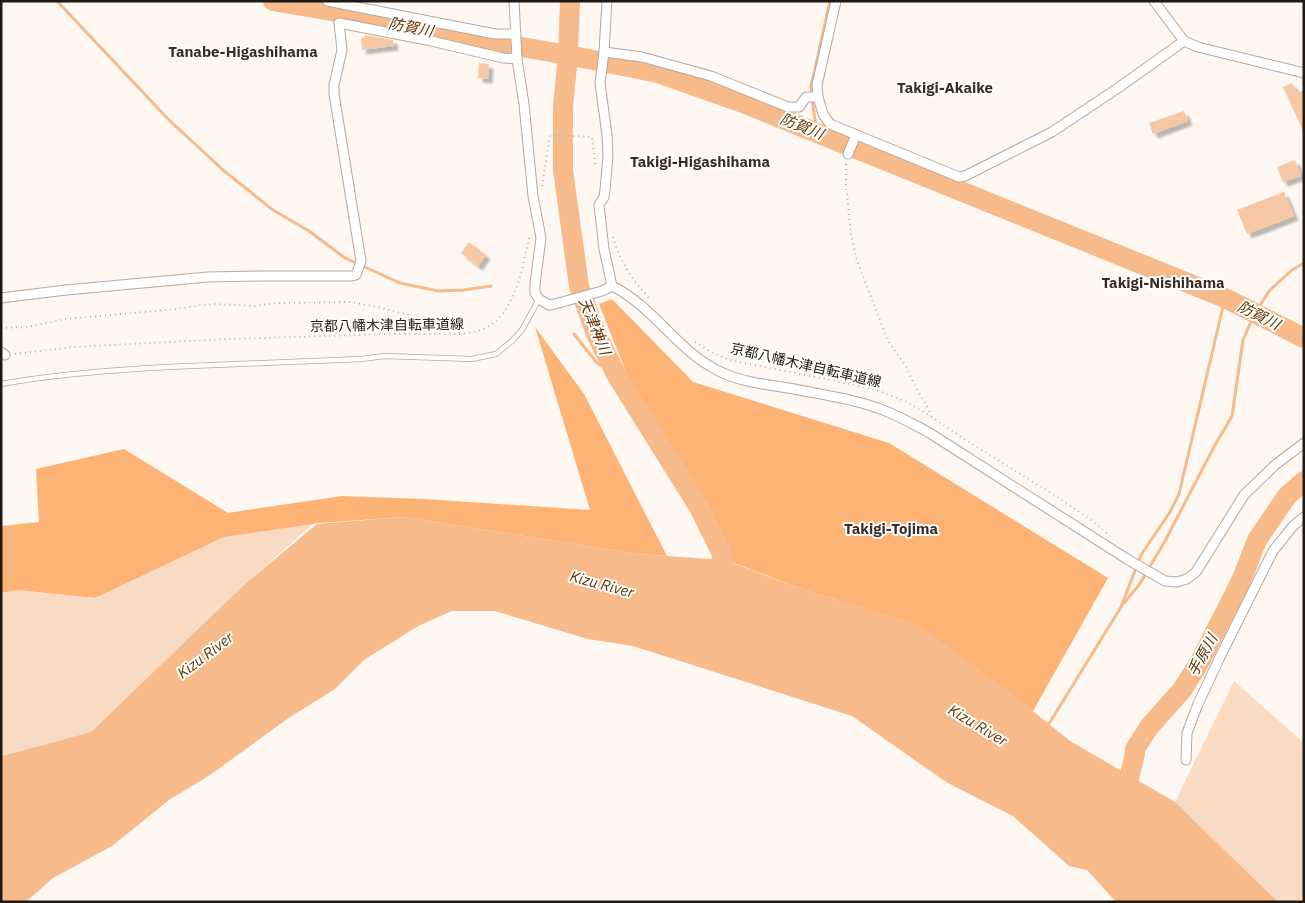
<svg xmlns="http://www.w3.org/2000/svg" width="1305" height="903" font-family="'IBM Plex Sans','Noto Sans JP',sans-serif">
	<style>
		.green { fill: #f9dac2 }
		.forest { fill: #fdb376 }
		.water { fill: #f6ba8b }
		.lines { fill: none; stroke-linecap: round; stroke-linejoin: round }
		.stream { stroke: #f6ba8b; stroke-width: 3 }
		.river { stroke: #f6ba8b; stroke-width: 20 }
		.building { fill: #f6c8a5; filter: url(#shadow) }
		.service-casing { stroke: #b7a79b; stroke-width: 6 }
		.minor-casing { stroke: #b7a79b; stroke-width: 11 }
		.path { stroke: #b8b2ad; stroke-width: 2; stroke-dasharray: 1 4; stroke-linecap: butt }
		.service { stroke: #fff; stroke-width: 4.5 }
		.minor { stroke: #fff; stroke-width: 9 }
		.labels { text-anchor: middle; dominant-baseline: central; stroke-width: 4; stroke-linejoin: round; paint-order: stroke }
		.street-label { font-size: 14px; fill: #1f1914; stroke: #fff }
		.water-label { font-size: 15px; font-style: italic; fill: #623401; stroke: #fff }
		.neighbourhood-label { font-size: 15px; font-weight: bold; fill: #392c22; stroke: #fff }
	</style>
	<defs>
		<filter id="shadow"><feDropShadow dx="4.5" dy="4.5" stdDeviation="1" flood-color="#0004"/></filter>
	</defs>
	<rect width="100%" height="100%" fill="#fef7f2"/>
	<g class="green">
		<polygon points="316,521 245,584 91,732 1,756 1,593 18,590 95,598 224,537"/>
		<polygon points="1234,681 1304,743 1304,902 1278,902 1175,802"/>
	</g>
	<g class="forest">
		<polygon points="612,299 693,382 889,443 1108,578 1033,711 918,625 802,589 723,559 700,509 630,382 599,304"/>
		<polygon points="535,327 584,394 667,556 638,554 404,517 319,523 224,537 95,598 18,590 1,593 1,526 39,522 36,469 124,449 228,513 342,496 424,499 590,510"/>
	</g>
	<polygon class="water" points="404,517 638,554 724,560 802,589 919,625 1003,687 1070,741 1175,802 1278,902 1116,902 1087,870 1069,866 1013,816 946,782 852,716 633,646 588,639 495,611 452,611 418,626 364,660 335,689 290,717 210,775 169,800 112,846 53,878 26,902 1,902 2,756 91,732 245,584 317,524"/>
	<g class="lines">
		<g class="stream">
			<polyline points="57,1 168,119 223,170 273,210 309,231 345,258 400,283 438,291 464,290 491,286"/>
			<polyline points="817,133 814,113 811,87 830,1"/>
			<polyline points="574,334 597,363 617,376"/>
			<polyline points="1124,603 1139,585 1165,541 1215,445 1232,416 1243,340 1255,313 1270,290 1292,270 1304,263"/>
			<polyline points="1047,727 1121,607 1141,555 1170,512 1179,494 1225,298"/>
		</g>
		<g class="river">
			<polyline points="273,1 429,28 499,43 568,55 658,73 743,103 1225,298 1304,338"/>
			<polyline points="570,1 568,55 563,107 563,170 579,286 596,334 617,376 700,509 721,552 728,585"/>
			<polyline points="1123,801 1135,754 1135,749 1149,727 1182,690 1198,665 1234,595 1243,576 1257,540 1287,496 1304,481"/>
		</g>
	</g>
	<g class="building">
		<polygon points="365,35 393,40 394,46 362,50 361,38 365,37"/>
		<polygon points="479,63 489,64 488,79 478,78"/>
		<polygon points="1292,83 1297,93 1304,90 1304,133 1283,87"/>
		<polygon points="1184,111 1188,121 1153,134 1149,123"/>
		<polygon points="1295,160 1301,176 1283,182 1277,167"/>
		<polygon points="1284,192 1294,216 1247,234 1237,210"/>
		<polygon points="469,242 486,255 478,266 461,253"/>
	</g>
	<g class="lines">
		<defs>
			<path id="service" d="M 1,384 C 56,374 112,370 167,367 C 232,364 296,362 361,359 L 385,356 L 472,359 L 496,354 L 512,341 L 522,330 L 539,299"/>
			<g id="minor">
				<polyline points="327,1 495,34 516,34"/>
				<polyline points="514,1 517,59 524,104 533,196 541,238 535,284 535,293 539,299 549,305 555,304 602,291 612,286"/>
				<polyline points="607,1 604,52 642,57 711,76 788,107 799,107 806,97 818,97"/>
				<polyline points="836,1 817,85 818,97 823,114 830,124 959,177 965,176 1052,132 1118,88 1184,41"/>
				<polyline points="1154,1 1184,41 1198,47 1304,73"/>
				<path d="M 604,52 L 600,83 L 607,135 L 608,156 L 605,190 L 604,197 L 599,205 L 604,249 L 612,286 C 655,307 679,354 723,373 C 745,383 771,385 794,389 C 824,395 855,399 883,410 C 899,416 913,424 928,432 L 1127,559 L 1165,581 L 1177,582 L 1187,579 L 1196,572 L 1244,495 L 1275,465 L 1304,443"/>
				<polyline points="848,154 856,135"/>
				<polyline points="1,298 66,290 208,277 262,276 352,276 356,275 361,261 334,94 334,85 342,50 339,23 427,40 503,58 517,59"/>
				<polyline points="1,352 5,355"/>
				<polyline points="1186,760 1187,733 1198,704 1220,657 1273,551 1293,526 1304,517"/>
			</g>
		</defs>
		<use href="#service" class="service-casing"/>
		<use href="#minor" class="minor-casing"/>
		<g class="path">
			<polyline points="846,164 846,185 851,234 857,261 888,341 906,366 914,384 929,410 930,416"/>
			<polyline points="542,186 550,135 592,137 596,168"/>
			<path d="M 613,237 C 620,262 633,281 650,299"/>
			<polyline points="1,328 26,327 66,319 177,309 201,305 215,304 255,306 278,303 351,302 382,308 429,321 458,328 461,334"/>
			<polyline points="695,342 711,352 729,360 846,383 876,390 907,402 930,416 969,442 1059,498 1091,520 1110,536"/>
			<polyline points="15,354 73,347 230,339 391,334 461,334 475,332 486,328 496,322 507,308 516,289 521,274 530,234"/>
		</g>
		<use href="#service" class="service"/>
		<use href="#minor" class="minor"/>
	</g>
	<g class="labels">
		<g class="street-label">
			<text transform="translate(387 325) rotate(-1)">京都八幡木津自転車道線</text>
			<text transform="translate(806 365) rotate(13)">京都八幡木津自転車道線</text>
		</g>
		<g class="water-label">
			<text transform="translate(411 27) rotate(11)">防賀川</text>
			<text transform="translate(802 126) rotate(22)">防賀川</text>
			<text transform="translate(1259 315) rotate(27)">防賀川</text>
			<text transform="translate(595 326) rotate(68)">天津神川</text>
			<text transform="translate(602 584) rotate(15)">Kizu River</text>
			<text transform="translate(205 655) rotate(-37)">Kizu River</text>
			<text transform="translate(1202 655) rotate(-61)">手原川</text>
			<text transform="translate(978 725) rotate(31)">Kizu River</text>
		</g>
		<g class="neighbourhood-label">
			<text x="243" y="51">Tanabe-Higashihama</text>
			<text x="945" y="87">Takigi-Akaike</text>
			<text x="700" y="161">Takigi-Higashihama</text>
			<text x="1163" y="282">Takigi-Nishihama</text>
			<text x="891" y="528">Takigi-Tojima</text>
		</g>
	</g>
	<rect width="1305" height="903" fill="none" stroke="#1f1914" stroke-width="5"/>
</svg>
